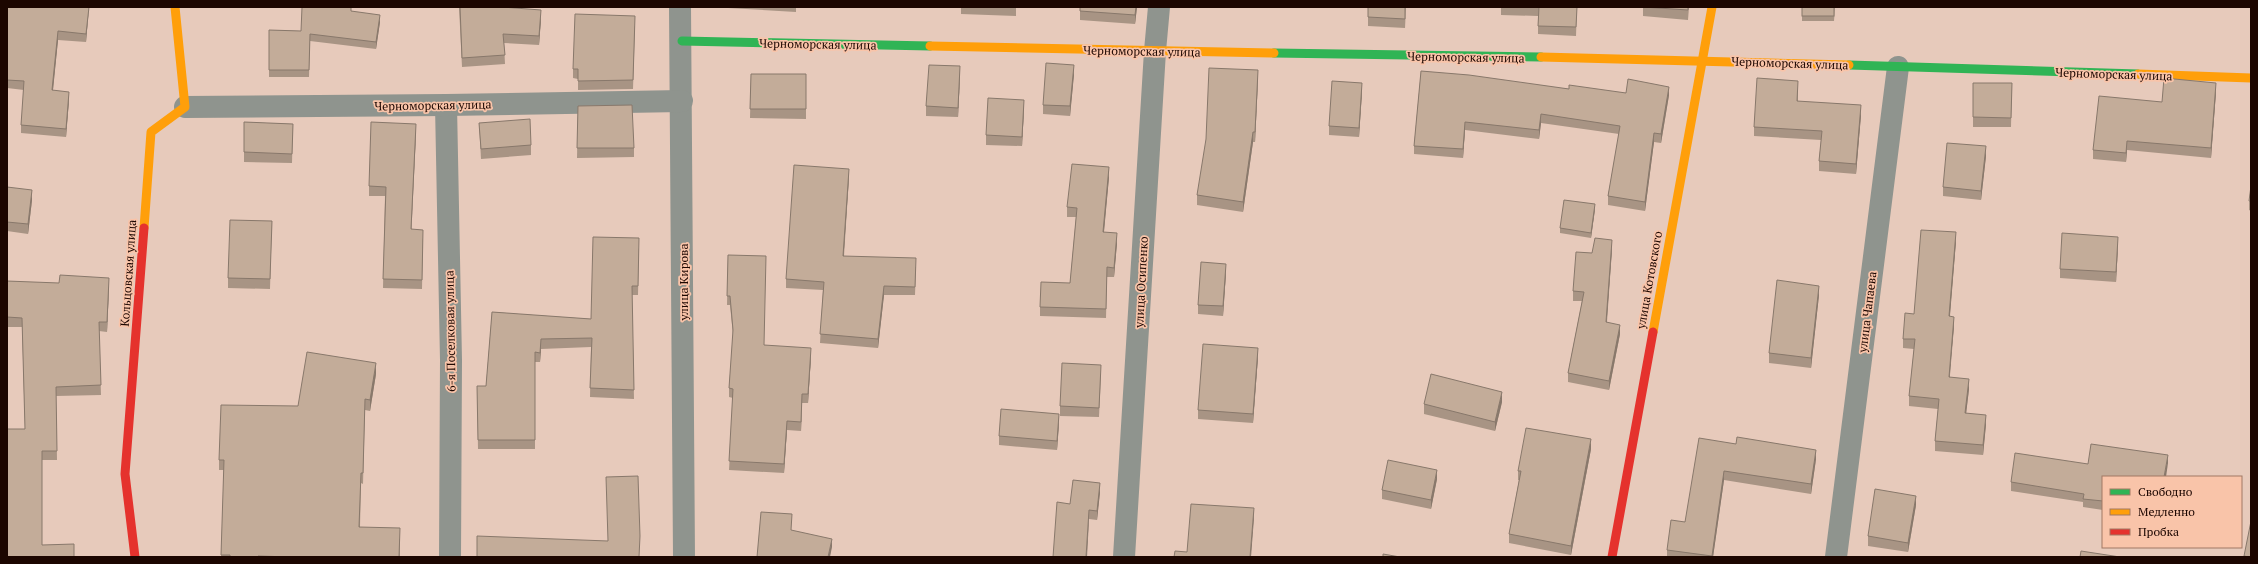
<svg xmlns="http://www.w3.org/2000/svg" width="2258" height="564" font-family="'PT Serif',serif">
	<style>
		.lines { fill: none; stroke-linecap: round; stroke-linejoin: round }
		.street { stroke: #8f948e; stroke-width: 22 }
		.fast { stroke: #30b455; stroke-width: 9 }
		.slow { stroke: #ff9f0a; stroke-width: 9 }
		.jam { stroke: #e5322d; stroke-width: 9 }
		.wall { fill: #a89484 }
		.shaded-wall { fill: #88786b }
		.building { fill: #c3ac99; stroke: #88786b }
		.labels { text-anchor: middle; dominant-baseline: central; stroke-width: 3.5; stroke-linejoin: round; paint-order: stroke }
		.street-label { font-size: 12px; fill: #1c0600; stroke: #f9c4a9 }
	</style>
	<rect width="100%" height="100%" fill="#e7cabb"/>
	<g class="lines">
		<g class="street">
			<polyline points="680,7 684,557"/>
			<polyline points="446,105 451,360 450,557"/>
			<polyline points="185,107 446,105 682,101"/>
			<polyline points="1124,557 1155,51 1159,7"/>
			<polyline points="1836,557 1898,67"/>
		</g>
		<g class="fast">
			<polyline points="682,41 930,46"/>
			<polyline points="1274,53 1541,57"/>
			<polyline points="1849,65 2138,74"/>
		</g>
		<g class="slow">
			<polyline points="930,46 1274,53"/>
			<polyline points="1541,57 1849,65"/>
			<polyline points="2138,74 2251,78"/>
			<polyline points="144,228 151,132 185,107 175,7"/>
			<polyline points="1653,332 1712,7"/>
		</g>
		<g class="jam">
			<polyline points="135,557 125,474 144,228"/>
			<polyline points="1612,557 1653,332"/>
		</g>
	</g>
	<g class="wall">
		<polygon points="7,7 89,7 86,42 58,40 53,90 69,100 66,137 21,133 21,125 24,90 7,88"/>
		<polygon points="459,7 502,7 541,19 539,45 504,43 505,64 462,67"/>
		<polygon points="728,7 796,7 796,12 728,8"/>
		<polygon points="961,7 1016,7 1016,16 961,14"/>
		<polygon points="1080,7 1137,7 1135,24 1080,20"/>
		<polygon points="1368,7 1406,7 1405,28 1368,26"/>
		<polygon points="1501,7 1577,7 1576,36 1538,34 1538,16 1501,15"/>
		<polygon points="1643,7 1689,7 1688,20 1643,16"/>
		<polygon points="1802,7 1835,7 1834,21 1802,21"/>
		<polygon points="351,11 380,22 376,49 310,41 309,77 269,77 269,30 301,31"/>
		<polygon points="635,26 633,89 578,90 578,79 573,78 573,69"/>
		<polygon points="1421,71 1569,89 1626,93 1669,95 1661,143 1654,142 1645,211 1608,205 1608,196 1619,134 1541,123 1539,139 1465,130 1463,158 1414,154 1414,146"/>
		<polygon points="751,74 806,74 806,119 750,118"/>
		<polygon points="1074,74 1070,116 1043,114 1043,105"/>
		<polygon points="960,76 958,117 926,116 926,106"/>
		<polygon points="1258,79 1255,142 1253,142 1243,212 1197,205 1197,195"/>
		<polygon points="1973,83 2012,83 2011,127 1973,127"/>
		<polygon points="1798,90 1798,101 1861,115 1856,174 1819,171 1819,161 1821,140 1754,136 1754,127"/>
		<polygon points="1362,92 1359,137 1329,135 1329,126"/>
		<polygon points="2216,92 2211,158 2127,150 2126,162 2093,159 2093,150 2162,102"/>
		<polygon points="578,106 634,148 634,157 577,158"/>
		<polygon points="1024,109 1022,146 986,145 986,135"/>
		<polygon points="244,122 293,124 292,163 244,162"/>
		<polygon points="479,123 531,145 531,155 481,159"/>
		<polygon points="416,133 411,229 423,239 422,289 383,288 385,196 369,196 369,186"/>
		<polygon points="1986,156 1981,200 1943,196 1943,187"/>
		<polygon points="849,177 844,256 916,267 915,295 884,295 878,348 820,343 823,290 786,288 786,279"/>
		<polygon points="1109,177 1104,232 1117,243 1114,277 1107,277 1106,318 1040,316 1040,307 1070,283 1076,217 1067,217 1067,207"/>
		<polygon points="2251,186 2251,211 2249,210 2249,201"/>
		<polygon points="7,187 32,200 28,234 7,231"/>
		<polygon points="1595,209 1591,238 1560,233 1560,228"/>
		<polygon points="272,221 270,289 228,288 228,278"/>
		<polygon points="1956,241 1950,316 1954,326 1949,377 1969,389 1966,413 1986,424 1983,455 1935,451 1935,441 1938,409 1909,406 1909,396 1914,349 1903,348 1903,339 1914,314"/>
		<polygon points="2118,246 2116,282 2060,278 2060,269"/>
		<polygon points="639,248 638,295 632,295 634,399 590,397 591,347 541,349 540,362 535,362 535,449 478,449 477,386 486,386 492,312 591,319"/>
		<polygon points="1612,249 1607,322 1620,334 1609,390 1568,382 1568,373 1582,301 1573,301 1573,291 1592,253"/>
		<polygon points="728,255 764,345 811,357 808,403 802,403 801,431 787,430 784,473 729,470 733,398 729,397 729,388 733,335 730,305 727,305"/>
		<polygon points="1226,273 1223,316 1198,314 1198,305"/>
		<polygon points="7,281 109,287 107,332 99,331 101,395 56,396 57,460 42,460 7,557 25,429 22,327 7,327"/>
		<polygon points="1819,295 1811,368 1769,363 1769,353"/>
		<polygon points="1258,357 1253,423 1198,419 1198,410"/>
		<polygon points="376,374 370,411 365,410 363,484 361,483 360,527 400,539 400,557 221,557 224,470 219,470 219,460 298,406"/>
		<polygon points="1101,374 1099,417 1060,416 1060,406"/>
		<polygon points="1502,402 1495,431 1424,414 1424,404"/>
		<polygon points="1059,423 1057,450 999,445 999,436"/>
		<polygon points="1736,444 1816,459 1811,494 1724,480 1713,557 1667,557 1667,550"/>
		<polygon points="1591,449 1571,555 1509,543 1509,534 1519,480 1518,480 1518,471"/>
		<polygon points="2168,463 2103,477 2103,510 2083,507 2083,502 2011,491 2011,482 2088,464"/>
		<polygon points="1437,479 1431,509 1382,499 1382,490"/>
		<polygon points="1100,492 1097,520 1089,519 1070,504"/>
		<polygon points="1916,505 1908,552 1868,546 1868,536"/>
	</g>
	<g class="shaded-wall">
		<polygon points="89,7 86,42 86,34"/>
		<polygon points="1136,7 1137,7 1135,24 1135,15"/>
		<polygon points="541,10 541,19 539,45 539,36"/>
		<polygon points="380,15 380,22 376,49 376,42"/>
		<polygon points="58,31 58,40 52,99 52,90"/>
		<polygon points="1074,65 1074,74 1070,116 1070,106"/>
		<polygon points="960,66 960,76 958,117 958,108"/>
		<polygon points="1258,70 1258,79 1255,142 1255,132"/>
		<polygon points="1362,83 1362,92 1359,137 1359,128"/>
		<polygon points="2216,83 2216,92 2211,158 2211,148"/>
		<polygon points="1669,87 1669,95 1661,143 1661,134"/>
		<polygon points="69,92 69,100 66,137 66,129"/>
		<polygon points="1024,100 1024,109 1022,146 1022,137"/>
		<polygon points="1861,105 1861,115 1856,174 1856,164"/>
		<polygon points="1541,114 1541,123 1539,139 1539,130"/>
		<polygon points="1465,122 1465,130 1463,158 1463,149"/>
		<polygon points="416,124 416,133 411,239 411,229"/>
		<polygon points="1253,132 1253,142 1243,212 1243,202"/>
		<polygon points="1654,133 1654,142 1645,211 1645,202"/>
		<polygon points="2127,141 2127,150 2126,162 2126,153"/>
		<polygon points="1986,146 1986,156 1981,200 1981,191"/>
		<polygon points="1109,167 1109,177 1103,241 1103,232"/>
		<polygon points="849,169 849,177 843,264 843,256"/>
		<polygon points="32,190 32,200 28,234 28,224"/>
		<polygon points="1595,204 1595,209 1591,238 1591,233"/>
		<polygon points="1956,232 1956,241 1949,326 1949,316"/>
		<polygon points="1117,233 1117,243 1114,277 1114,268"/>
		<polygon points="2118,237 2118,246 2116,282 2116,272"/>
		<polygon points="1612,240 1612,249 1606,331 1606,322"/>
		<polygon points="1226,264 1226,273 1223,316 1223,306"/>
		<polygon points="109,278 109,287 107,332 107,322"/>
		<polygon points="884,286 884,295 878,348 878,339"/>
		<polygon points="1819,286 1819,295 1811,368 1811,358"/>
		<polygon points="1954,317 1954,326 1949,387 1949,377"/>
		<polygon points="1620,325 1620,334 1609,390 1609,381"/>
		<polygon points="541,339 541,349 540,362 540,353"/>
		<polygon points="811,348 811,357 808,403 808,394"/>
		<polygon points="1258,348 1258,357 1253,423 1253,414"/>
		<polygon points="376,363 376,374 370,411 370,400"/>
		<polygon points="1969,379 1969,389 1965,423 1965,413"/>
		<polygon points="1502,392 1502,402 1495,431 1495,422"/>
		<polygon points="802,394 802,403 801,431 801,422"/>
		<polygon points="1059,414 1059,423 1057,450 1057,441"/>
		<polygon points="1986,415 1986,424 1983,455 1983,445"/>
		<polygon points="787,421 787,430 784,473 784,464"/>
		<polygon points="1591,439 1591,449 1571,555 1571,546"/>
		<polygon points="1816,450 1816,459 1811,494 1811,484"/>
		<polygon points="2168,455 2168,463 2166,477 2164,477"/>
		<polygon points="1437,470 1437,479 1431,509 1431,500"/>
		<polygon points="1724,471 1724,480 1713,557 1712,557"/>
		<polygon points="1100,483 1100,492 1097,520 1097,511"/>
		<polygon points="1916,496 1916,505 1908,552 1908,543"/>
		<polygon points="1254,508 1254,518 1251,557 1250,557"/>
		<polygon points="1089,510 1089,519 1087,557 1086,557"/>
		<polygon points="832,539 832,547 830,557 828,557"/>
	</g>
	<g class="building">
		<polygon points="7,7 89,7 86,34 58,31 52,90 69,92 66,129 21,125 24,81 7,80"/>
		<polygon points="302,7 351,7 351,11 380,15 376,42 310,34 309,70 269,70 269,30 301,31"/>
		<polygon points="460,7 502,7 541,10 539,36 503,34 505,55 462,58"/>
		<polygon points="1080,7 1136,7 1135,15 1080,11"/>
		<polygon points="1368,7 1405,7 1405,19 1368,17"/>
		<polygon points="1524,7 1577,7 1576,27 1538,26 1539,7"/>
		<polygon points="1643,7 1688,7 1688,10"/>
		<rect x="1802" y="7" width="32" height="9"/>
		<polygon points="575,14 635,16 633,80 578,81 578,69 573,69"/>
		<polygon points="1046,63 1074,65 1070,106 1043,105"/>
		<polygon points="929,65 960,66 958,108 926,106"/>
		<polygon points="1209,68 1258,70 1255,132 1253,132 1243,202 1197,195 1206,139"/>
		<polygon points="1421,71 1469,75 1569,89 1569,85 1626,93 1628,79 1669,87 1661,134 1654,133 1645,202 1608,196 1620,126 1541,114 1539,130 1465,122 1463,149 1414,146"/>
		<polygon points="751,74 806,74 806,109 750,109"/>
		<polygon points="1757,78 1798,81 1797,101 1861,105 1856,164 1819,161 1822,131 1754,127"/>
		<polygon points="2164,78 2216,83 2211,148 2127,141 2126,153 2093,150 2099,96 2162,102"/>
		<polygon points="1332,81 1362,83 1359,128 1329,126"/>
		<polygon points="1973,83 2012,83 2011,118 1973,117"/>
		<polygon points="988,98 1024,100 1022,137 986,135"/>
		<polygon points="632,105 634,148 577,148 578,106"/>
		<polygon points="530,119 531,145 481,149 479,123"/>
		<polygon points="244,122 293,124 292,154 244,152"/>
		<polygon points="371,122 416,124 411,229 423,230 422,280 383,279 386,187 369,186"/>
		<polygon points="1947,143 1986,146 1981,191 1943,187"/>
		<polygon points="1072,164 1109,167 1103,232 1117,233 1114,268 1107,267 1106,309 1040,307 1041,282 1070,283 1077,208 1067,207"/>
		<polygon points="794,165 849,169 843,256 916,258 915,287 884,286 878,339 820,334 824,282 786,279"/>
		<polygon points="2251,186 2251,201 2249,201"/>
		<polygon points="7,187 32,190 28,224 7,222"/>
		<polygon points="1564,200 1595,204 1591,233 1560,228"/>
		<polygon points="230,220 272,221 270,279 228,278"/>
		<polygon points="1921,230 1956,232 1949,316 1954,317 1949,377 1969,379 1965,413 1986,415 1983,445 1935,441 1939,399 1909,396 1915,339 1903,339 1905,313 1914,314"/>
		<polygon points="2062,233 2118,237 2116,272 2060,269"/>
		<polygon points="593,237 639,238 638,286 632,286 634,390 590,388 592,338 541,339 540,353 535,352 535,440 478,440 477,386 486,386 492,312 591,319"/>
		<polygon points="1595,238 1612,240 1606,322 1620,325 1609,381 1568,373 1584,292 1573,291 1576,252 1592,253"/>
		<polygon points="728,255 766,256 764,345 811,348 808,394 802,394 801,422 787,421 784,464 729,461 733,389 729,388 733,330 730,296 727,296"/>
		<polygon points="1201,262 1226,264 1223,306 1198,305"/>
		<polygon points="60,275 109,278 107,322 99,322 101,385 56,387 57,451 42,451 42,545 74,544 74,557 7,557 7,429 25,429 22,318 7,317 7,281 59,283"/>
		<polygon points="1777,280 1819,286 1811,358 1769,353"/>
		<polygon points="1203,344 1258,348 1253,414 1198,410"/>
		<polygon points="307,352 376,363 370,400 365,399 363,473 361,473 359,527 400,528 399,557 291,557 258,556 258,557 230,557 230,555 221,555 224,460 219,460 221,405 298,406"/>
		<polygon points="1062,363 1101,365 1099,408 1060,406"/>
		<polygon points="1431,374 1502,392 1495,422 1424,404"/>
		<polygon points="1001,409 1059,414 1057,441 999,436"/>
		<polygon points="1526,428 1591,439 1571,546 1509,534 1521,471 1518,471"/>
		<polygon points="1737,437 1816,450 1811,484 1724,471 1712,556 1667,550 1671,520 1685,522 1699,438 1736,444"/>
		<polygon points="2091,444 2168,455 2164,477 2103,477 2103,501 2083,499 2084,494 2011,482 2015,453 2088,464"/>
		<polygon points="1388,460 1437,470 1431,500 1382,490"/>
		<polygon points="638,476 640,536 639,557 477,557 477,536 608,541 606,477"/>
		<polygon points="1073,480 1100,483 1097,511 1089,510 1086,557 1053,557 1057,502 1070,504"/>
		<polygon points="1875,489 1916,496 1908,543 1868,536"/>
		<polygon points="1191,504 1254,508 1250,557 1174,557 1175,551 1187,552"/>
		<polygon points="761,512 792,514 791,530 832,539 828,557 757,557"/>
		<polygon points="2251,521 2251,557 2249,557 2244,556"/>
		<polygon points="2081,551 2120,557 2080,557"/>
		<polygon points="1383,554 1400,557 1383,557"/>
	</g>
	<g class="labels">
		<g class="street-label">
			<text transform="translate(818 44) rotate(1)">Черноморская улица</text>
			<text transform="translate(1142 51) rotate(1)">Черноморская улица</text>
			<text transform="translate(1466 57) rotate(1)">Черноморская улица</text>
			<text transform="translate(1790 63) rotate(2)">Черноморская улица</text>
			<text transform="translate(2114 74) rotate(2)">Черноморская улица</text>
			<text transform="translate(433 105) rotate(-1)">Черноморская улица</text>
			<text transform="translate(128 273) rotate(-86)">Кольцовская улица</text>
			<text transform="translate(1649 280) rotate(-80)">улица Котовского</text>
			<text transform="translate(683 282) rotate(-90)">улица Кирова</text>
			<text transform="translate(1141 282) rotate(-87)">улица Осипенко</text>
			<text transform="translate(1867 312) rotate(-83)">улица Чапаева</text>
			<text transform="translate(450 331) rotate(-91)">6-я Поселковая улица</text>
		</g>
	</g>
	<rect width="2258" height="564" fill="none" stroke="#1c0600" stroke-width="16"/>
	<rect x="2102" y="476" width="140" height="72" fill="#f9c4a9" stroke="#a17865"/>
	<rect x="2110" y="489" width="20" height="6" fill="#30b455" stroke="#a17865"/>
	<text x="2138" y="496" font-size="12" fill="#1c0600">Свободно</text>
	<rect x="2110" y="509" width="20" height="6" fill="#ff9f0a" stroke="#a17865"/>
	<text x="2138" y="516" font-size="12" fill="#1c0600">Медленно</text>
	<rect x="2110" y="529" width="20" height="6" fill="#e5322d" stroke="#a17865"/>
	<text x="2138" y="536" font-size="12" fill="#1c0600">Пробка</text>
</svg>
